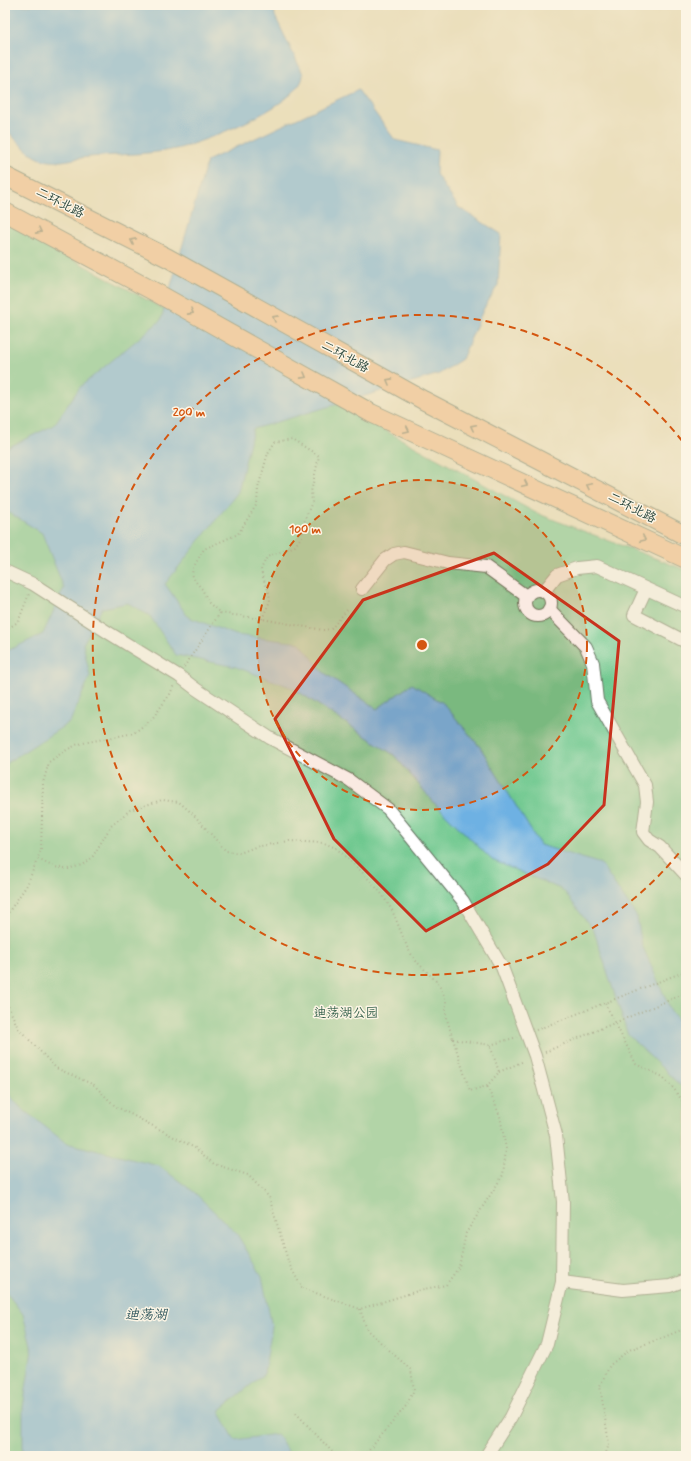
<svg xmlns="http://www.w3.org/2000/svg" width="691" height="1461" font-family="Mynerve,'LXGW WenKai TC',sans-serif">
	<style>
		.green { fill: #6ec88f; stroke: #468262 }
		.water { fill: #6eb1e3; stroke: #46778c }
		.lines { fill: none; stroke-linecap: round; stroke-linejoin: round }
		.minor-casing { stroke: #667663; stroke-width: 14 }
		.highway-casing { stroke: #667663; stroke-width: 20 }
		.path { stroke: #667663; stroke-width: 2; stroke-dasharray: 1 3; stroke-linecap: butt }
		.minor { stroke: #fff; stroke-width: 12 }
		.highway { stroke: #f8bd89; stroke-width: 18 }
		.oneway { stroke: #81775a }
		.marked { fill: none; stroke: #c8321e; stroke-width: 3; stroke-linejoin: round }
		.ring { fill: none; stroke: #d45610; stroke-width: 2; stroke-dasharray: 7 5 }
		.labels { text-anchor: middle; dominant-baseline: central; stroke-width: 3; stroke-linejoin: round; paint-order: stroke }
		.street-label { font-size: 13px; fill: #1f3d34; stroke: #fcf5e5 }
		.park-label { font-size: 13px; fill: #33604b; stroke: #fcf5e5 }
		.water-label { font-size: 14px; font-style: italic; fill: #335a60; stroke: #fcf5e5 }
		.centre { fill: #d45610; stroke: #fcf5e5; stroke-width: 2 }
		.ring-label { font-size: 12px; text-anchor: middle; font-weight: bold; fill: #d45610; stroke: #fcf5e5; stroke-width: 3; stroke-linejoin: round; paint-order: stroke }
	</style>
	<rect width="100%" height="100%" fill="#fcf5e5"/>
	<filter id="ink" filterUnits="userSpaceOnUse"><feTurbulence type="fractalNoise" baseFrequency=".025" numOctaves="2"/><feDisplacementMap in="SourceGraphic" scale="8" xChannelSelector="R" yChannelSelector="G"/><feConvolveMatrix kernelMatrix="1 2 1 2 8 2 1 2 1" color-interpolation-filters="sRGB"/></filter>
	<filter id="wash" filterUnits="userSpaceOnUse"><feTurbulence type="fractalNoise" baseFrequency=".012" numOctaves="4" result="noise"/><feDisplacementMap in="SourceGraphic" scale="16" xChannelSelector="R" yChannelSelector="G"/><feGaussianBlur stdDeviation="0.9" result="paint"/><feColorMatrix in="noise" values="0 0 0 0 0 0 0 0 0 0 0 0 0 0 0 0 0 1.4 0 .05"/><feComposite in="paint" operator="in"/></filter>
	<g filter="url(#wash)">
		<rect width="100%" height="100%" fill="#ebdfbb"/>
		<polygon class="green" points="5,222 536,513 686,570 686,1456 5,1456"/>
		<g class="water">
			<path d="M 5,5 L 274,5 L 275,16 L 303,74 C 304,104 204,141 180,148 C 150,155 119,154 89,157 C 74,158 59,164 44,160 C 31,157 12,137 5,127 Z"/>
			<polygon points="358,90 395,140 437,150 436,174 458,207 501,234 498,285 483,310 462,359 439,374 253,429 238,492 165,584 188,617 236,635 300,643 323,672 377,709 412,684 443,703 480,747 540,845 601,864 637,917 642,945 671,1011 686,1029 686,1091 628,1035 594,931 563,890 492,860 436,805 394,755 293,688 236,667 176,655 150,616 128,603 102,608 83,644 90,676 70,722 8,762 5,769 5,652 43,634 64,588 42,533 5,510 5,449 54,425 80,387 161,320 207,161"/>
			<polygon points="5,1090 21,1108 66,1143 159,1166 194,1192 237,1234 262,1276 272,1327 264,1374 219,1411 235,1440 277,1434 290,1456 23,1456 23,1408 32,1350 23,1314 5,1291"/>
		</g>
	</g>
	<g filter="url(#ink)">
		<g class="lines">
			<defs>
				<g id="minor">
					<polyline points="5,571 33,584 109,633 179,676 196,689 270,738 349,780 388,809 463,901 502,967 535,1056 556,1135 563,1202 562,1282 547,1344 511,1417 486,1456"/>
					<polyline points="362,589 385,560 394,554 404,552 448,563 486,567 526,596"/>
					<polyline points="646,589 634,615 686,642"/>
					<circle cx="538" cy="603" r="13"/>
					<polyline points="544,591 557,575 577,568 597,566 686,607"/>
					<polyline points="549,609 586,647 593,663 597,701 645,785 647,802 643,832 649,840 660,847 686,875"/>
					<polyline points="562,1282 623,1290 670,1286 686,1280"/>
				</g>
				<g id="highway">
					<polyline points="5,176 168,258 423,400 686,536"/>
					<polyline points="5,212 157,293 371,413 686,559"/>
				</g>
			</defs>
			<use href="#minor" class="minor-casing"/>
			<use href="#highway" class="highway-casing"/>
			<g class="path">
				<polyline points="262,619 270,601 269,593 262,575 261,569 267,557 295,546 302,536 305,519 312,502 311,492 319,456 292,439 275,442 268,453 258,488 257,504 238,534 204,549 193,568 192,574 195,581 202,589 209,603 220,613 262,619 323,630 331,629 347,610"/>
				<polyline points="5,630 18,622 29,594"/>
				<polyline points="184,667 220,613"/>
				<polyline points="38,859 54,867 68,869 82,865 93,856 111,826 130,810 162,800 179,802 193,814 226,851 240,853 255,847 289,841 324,843 336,848 362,872 381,893 392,910 408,949 415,960 438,983 446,1000 446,1016 453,1039"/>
				<polyline points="5,924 8,913 27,885 41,850 43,783 49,762 63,752 78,744 134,733 152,719 170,694 174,685"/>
				<polyline points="5,999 18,1028 56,1068 94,1085 115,1106 195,1148 214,1164 248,1175 269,1197 289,1264 302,1288 360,1309 424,1289 446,1285 459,1267 466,1233 503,1175 506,1149 500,1116 487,1086"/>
				<polyline points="605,1003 636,1064 663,1077 674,1089 686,1106"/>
				<polyline points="536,1030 686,971"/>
				<polygon points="453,1039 490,1045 499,1072 487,1086 470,1091"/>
				<polyline points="490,1045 517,1037"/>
				<polyline points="545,1052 686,993"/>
				<polyline points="499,1072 524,1061"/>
				<polyline points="360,1309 367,1330 411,1370 414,1390 406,1406 364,1456"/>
				<polyline points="5,1377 8,1389 5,1392"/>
				<polyline points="296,1413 336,1456"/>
				<polyline points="605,1456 609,1444 600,1386 610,1365 629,1350 662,1338 686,1328"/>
			</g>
			<use href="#minor" class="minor"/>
			<use href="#highway" class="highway"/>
		</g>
		<defs><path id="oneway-chevron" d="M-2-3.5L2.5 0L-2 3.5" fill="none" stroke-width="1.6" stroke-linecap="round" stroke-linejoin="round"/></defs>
		<g class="oneway">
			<use href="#oneway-chevron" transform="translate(39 231) rotate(28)"/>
			<use href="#oneway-chevron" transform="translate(133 241) rotate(-153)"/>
			<use href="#oneway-chevron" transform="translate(191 312) rotate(29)"/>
			<use href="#oneway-chevron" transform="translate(275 318) rotate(-151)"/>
			<use href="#oneway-chevron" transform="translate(304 376) rotate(29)"/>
			<use href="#oneway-chevron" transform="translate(389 381) rotate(-151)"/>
			<use href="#oneway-chevron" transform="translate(473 427) rotate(-153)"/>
			<use href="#oneway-chevron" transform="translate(407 430) rotate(25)"/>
			<use href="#oneway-chevron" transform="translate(525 484) rotate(25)"/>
			<use href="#oneway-chevron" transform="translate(589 486) rotate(-153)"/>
			<use href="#oneway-chevron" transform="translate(643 539) rotate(25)"/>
		</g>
	</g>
	<path d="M0 0H691V1461H0ZM 494,553 L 619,641 L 604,805 L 548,864 L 426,931 L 334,839 L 275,719 L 363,600 Z" fill="#ebdfbb" fill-opacity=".55" fill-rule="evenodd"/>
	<path class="marked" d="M 494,553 L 619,641 L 604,805 L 548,864 L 426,931 L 334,839 L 275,719 L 363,600 Z"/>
	<circle cx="422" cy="645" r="165" fill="#d45610" fill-opacity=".12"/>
	<g class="ring">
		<circle cx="422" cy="645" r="165"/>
		<path d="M686 844A330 330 0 1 1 686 446"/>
	</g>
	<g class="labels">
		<g class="street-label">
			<text transform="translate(60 203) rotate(27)">二环北路</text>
			<text transform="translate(345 357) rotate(29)">二环北路</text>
			<text transform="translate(632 508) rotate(27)">二环北路</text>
		</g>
		<g class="park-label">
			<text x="346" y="1013">迪荡湖公园</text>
		</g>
		<g class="water-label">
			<text x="146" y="1315">迪荡湖</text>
		</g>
	</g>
	<circle cx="422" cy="645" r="6" class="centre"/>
	<g class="ring-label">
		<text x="189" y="416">200 m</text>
		<text x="305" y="533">100 m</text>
	</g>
	<rect width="691" height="1461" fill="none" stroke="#fcf5e5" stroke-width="20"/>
</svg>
